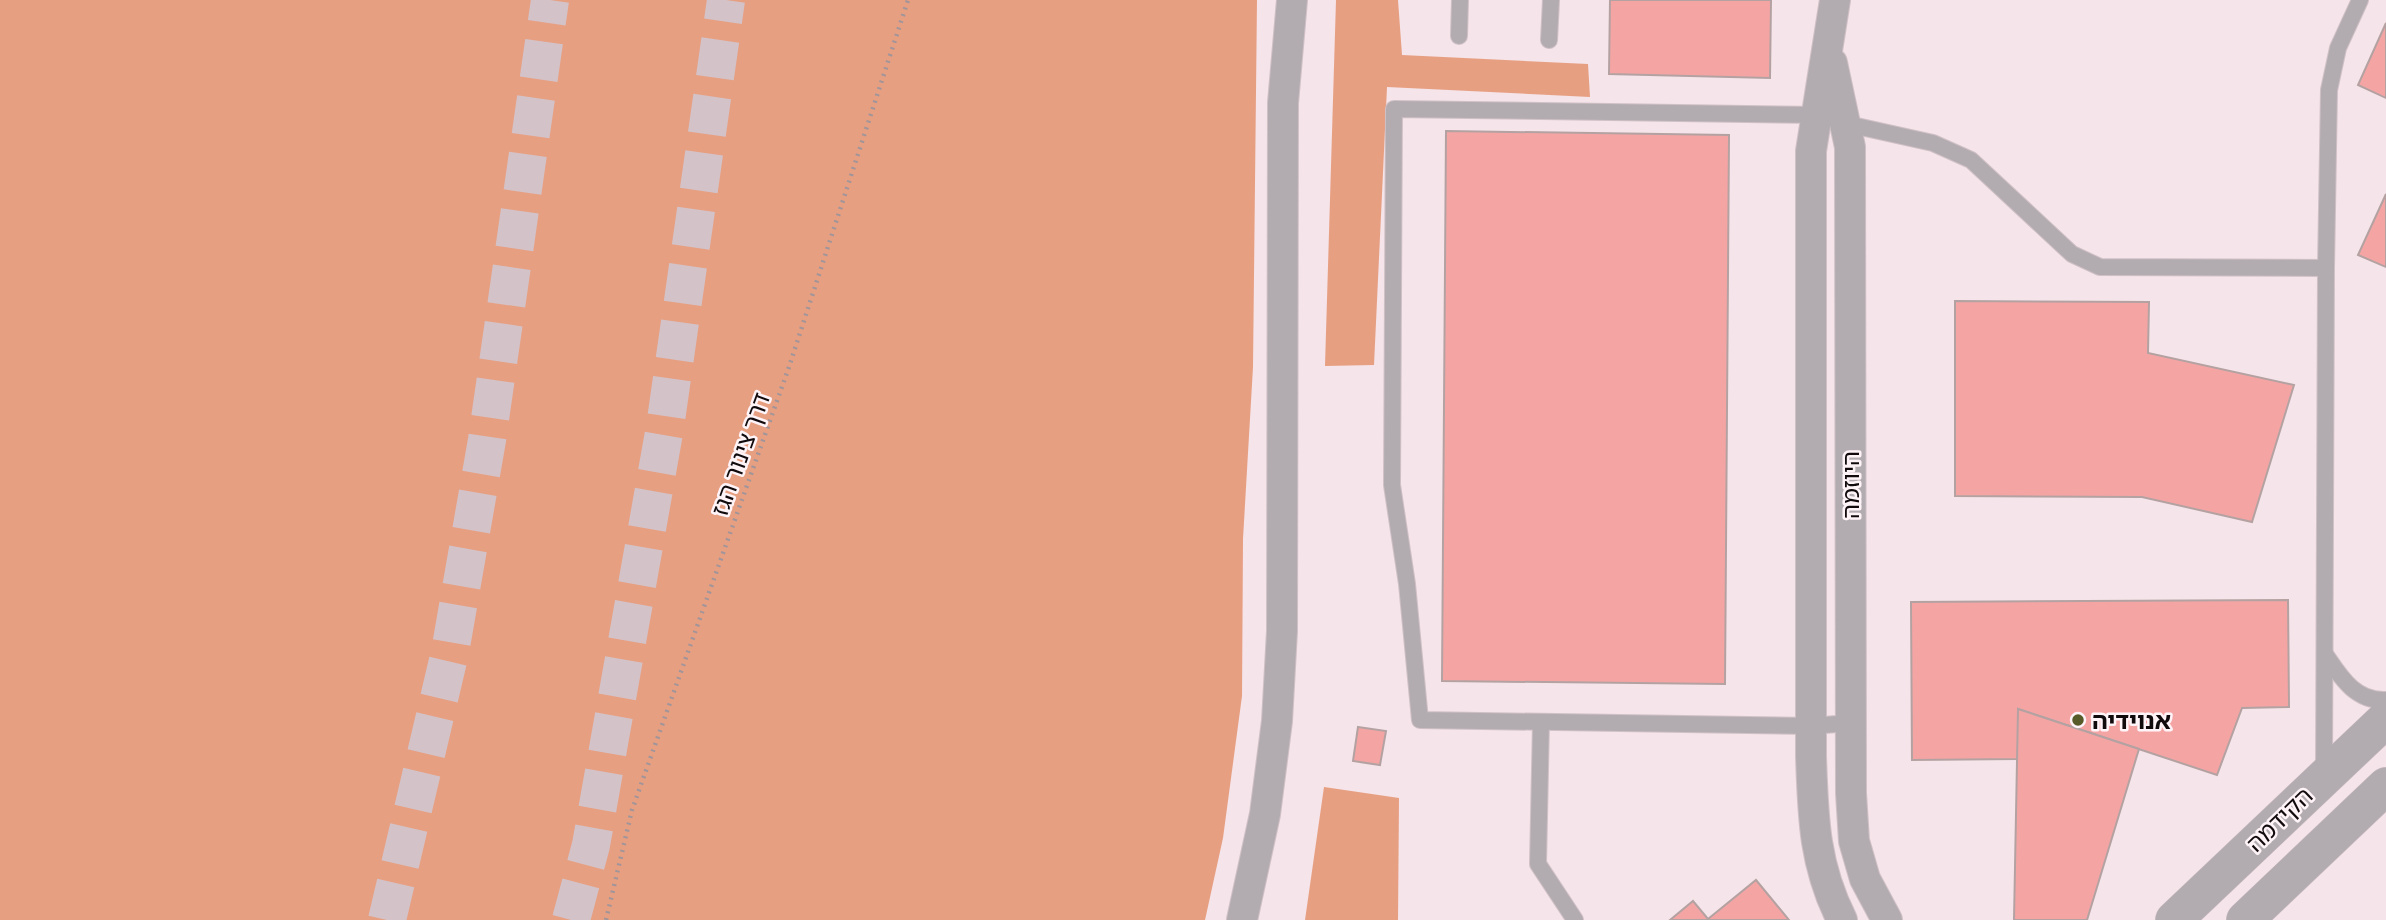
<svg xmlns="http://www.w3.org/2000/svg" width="2386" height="920" font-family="'Archivo Narrow','Noto Sans Hebrew',sans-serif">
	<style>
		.forest { fill: #e79f82 }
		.building { fill: #f5a4a4; stroke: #b4a2a2; stroke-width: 2 }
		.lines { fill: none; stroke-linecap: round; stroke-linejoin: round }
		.motorway-tunnel { stroke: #d3c3c8; stroke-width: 38; stroke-dasharray: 38 19; stroke-linecap: butt }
		.service-casing { stroke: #d0c1c6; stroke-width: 18 }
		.minor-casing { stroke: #d0c1c6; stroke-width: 32 }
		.tertiary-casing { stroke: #d0c1c6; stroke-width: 38 }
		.path { stroke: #a29599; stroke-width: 4.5; stroke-dasharray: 2 5; stroke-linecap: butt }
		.service { stroke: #b2acb1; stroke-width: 16 }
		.minor { stroke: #b2acb1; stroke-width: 30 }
		.tertiary { stroke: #b2acb1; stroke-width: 37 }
		.poi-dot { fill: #575b29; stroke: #fef3f7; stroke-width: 2.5 }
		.labels { text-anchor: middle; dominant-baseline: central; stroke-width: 5; stroke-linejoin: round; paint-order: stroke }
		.street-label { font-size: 24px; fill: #100a0c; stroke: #fef3f7 }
		.poi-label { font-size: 24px; font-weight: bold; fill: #100a0c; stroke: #fef3f7; text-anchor: start }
	</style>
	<rect width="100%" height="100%" fill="#f5e4e9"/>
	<g class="forest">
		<polygon points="0,0 1257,0 1253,367 1243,539 1242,696 1223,838 1205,920 0,920"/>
		<polygon points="1336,0 1398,0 1402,55 1588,64 1590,97 1387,87 1374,365 1325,366"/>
		<polygon points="1324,787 1399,798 1398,920 1305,920"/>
	</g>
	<g class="building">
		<polygon points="1610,0 1771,0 1770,78 1609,74"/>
		<polygon points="2386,23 2386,98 2358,85"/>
		<polygon points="1446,131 1729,135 1725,684 1442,681"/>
		<polygon points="2386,194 2386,267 2358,255"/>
		<polygon points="1955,301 2149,302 2148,353 2294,385 2252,522 2142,497 1955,496"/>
		<polygon points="2288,600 2289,707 2242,708 2217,775 2018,709 2018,759 1912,760 1911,602"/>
		<polygon points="2018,709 2139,749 2087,920 2014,920"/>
		<polygon points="1358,727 1386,731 1380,765 1353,761"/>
		<polygon points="1756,880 1789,920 1670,920 1693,901 1708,919"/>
	</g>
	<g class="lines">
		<g class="motorway-tunnel">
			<polyline points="387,920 450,652 487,440 550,0"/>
			<polyline points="571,920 591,845 665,427 726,0"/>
		</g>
		<defs>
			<g id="service">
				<polyline points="1459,36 1460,0"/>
				<polyline points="1549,40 1551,0"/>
				<polyline points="1822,115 1394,109 1392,485 1407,584 1420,720 1811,726 1850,723"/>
				<polyline points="1843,123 1933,143 1971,160 2072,254 2100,267 2326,268"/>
				<path d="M 2325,654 C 2340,676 2355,702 2386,700"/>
				<polyline points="1541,722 1538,864 1575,920"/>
				<polyline points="2324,773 2326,268 2329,90 2338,48 2360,0"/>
			</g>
			<g id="minor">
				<path d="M 1835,0 L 1811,151 L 1811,756 C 1813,817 1814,865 1842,920"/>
				<polyline points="1832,63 1850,147 1851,793 1854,841 1865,879 1887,920"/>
				<polyline points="1242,920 1265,814 1277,721 1282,631 1283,103 1292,0"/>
			</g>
			<g id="tertiary">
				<polyline points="2174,920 2386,719"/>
				<polyline points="2245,920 2386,786"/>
			</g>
		</defs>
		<use href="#service" class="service-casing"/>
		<use href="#minor" class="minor-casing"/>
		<use href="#tertiary" class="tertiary-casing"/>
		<polyline class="path" points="606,920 632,810 789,367 908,0"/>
		<use href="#service" class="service"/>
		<use href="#minor" class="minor"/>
		<use href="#tertiary" class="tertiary"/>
	</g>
	<circle class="poi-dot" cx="2078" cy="720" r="7"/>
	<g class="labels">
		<g class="street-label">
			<text transform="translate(740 454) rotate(-70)">דרך צינור הגז</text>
			<text transform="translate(1850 485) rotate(-90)">היוזמה</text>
			<text transform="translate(2279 819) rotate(-44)">הקידמה</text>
		</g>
		<g class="poi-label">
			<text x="2092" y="720">אנוידיה</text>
		</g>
	</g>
</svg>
